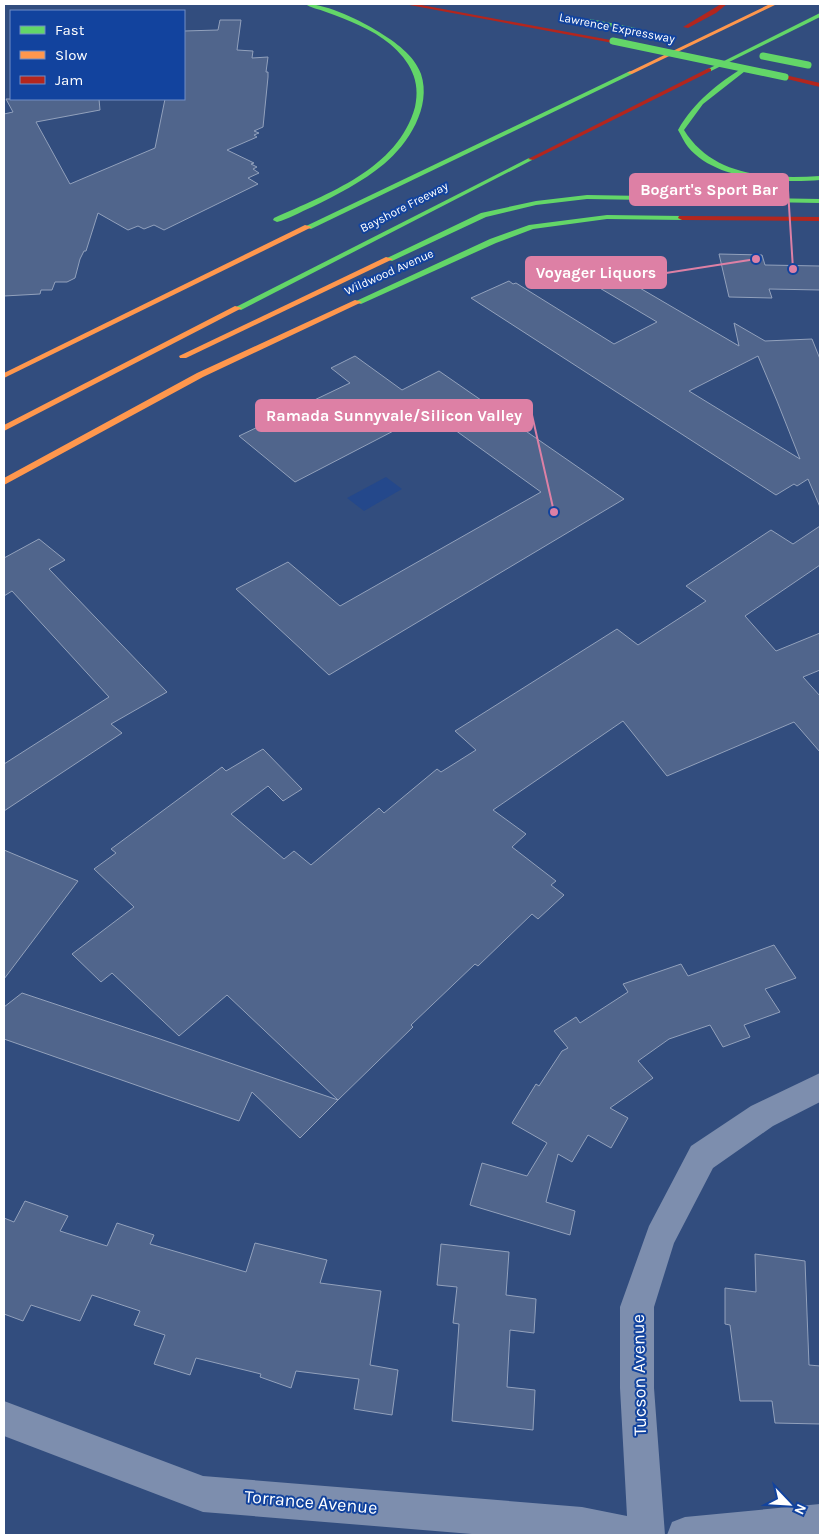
<svg xmlns="http://www.w3.org/2000/svg" width="824" height="1539" font-family="Karla,sans-serif">
	<style>
		.water { fill: #24488b }
		.building { fill: #50658c; stroke: #92a1bc; fill-rule: evenodd }
		.lines { fill: none; stroke-linecap: round; stroke-linejoin: round }
		.street { fill: #7d8eae; fill-rule: evenodd }
		.fast { fill: #63d668; fill-rule: evenodd }
		.slow { fill: #ff974d; fill-rule: evenodd }
		.jam { fill: #b3261e; fill-rule: evenodd }
		.fast-bridge { stroke: #63d668; stroke-width: 7 }
		.labels { text-anchor: middle; dominant-baseline: central; stroke-width: 4; stroke-linejoin: round; paint-order: stroke }
		.far-street-label { font-size: 12px; fill: #fff; stroke: #12439e }
		.near-street-label { font-size: 18px; fill: #fff; stroke: #12439e }
		.leader { fill: none; stroke: #dd80a5; stroke-width: 2 }
		.callout-dot { fill: #dd80a5; stroke: #12439e; stroke-width: 2 }
		.callout { fill: #dd80a5; stroke: #dd80a5; stroke-width: 2 }
		.callout-label { font-size: 16px; text-anchor: middle; font-weight: bold; fill: #fff }
	</style>
	<rect width="100%" height="100%" fill="#324d7e"/>
	<polygon class="water" points="386,477 402,489 364,511 347,498"/>
	<g class="building">
		<polygon points="220,20 241,20 237,50 253,51 252,58 268,57 266,72 268,72 268,77 263,127 254,131 259,133 254,135 257,137 227,150 254,163 251,164 257,167 253,169 259,173 248,178 258,184 164,230 154,225 144,229 138,226 128,230 98,213 86,251 84,251 80,259 75,278 67,282 55,282 52,290 41,290 40,294 4,296 4,114 13,112 6,99 99,99 100,110 36,122 70,184 155,148 165,99 184,99 184,31 218,30"/>
		<polygon points="719,254 762,255 765,265 820,266 820,290 769,289 772,298 729,297"/>
		<path d="M 609,270 L 739,346 L 734,323 L 765,341 L 812,339 L 820,359 L 820,507 L 808,479 L 797,486 L 794,484 L 776,495 L 471,298 L 509,281 L 513,284 L 516,283 L 614,344 L 657,322 L 598,287 ZM 758,356 L 777,401 L 800,459 L 689,391 Z"/>
		<polygon points="355,356 402,390 439,371 624,499 329,675 236,589 288,562 340,606 541,492 430,412 295,482 239,436 350,383 331,368"/>
		<polygon points="820,526 820,565 745,616 776,651 820,633 820,670 803,677 820,696 820,752 794,722 667,776 623,721 493,810 526,834 512,847 556,881 551,885 564,895 538,919 532,914 478,966 475,964 411,1025 413,1027 338,1100 227,995 179,1036 112,973 101,982 72,954 134,907 94,869 116,853 111,849 222,767 226,771 263,749 302,789 283,801 268,786 231,814 284,859 294,851 311,865 379,808 384,813 437,769 441,772 476,750 455,731 617,629 638,645 706,601 686,586 771,530 793,544"/>
		<polygon points="39,539 65,560 49,569 167,692 111,724 122,733 4,811 4,764 109,697 12,591 4,596 4,558"/>
		<polygon points="4,850 78,881 4,979"/>
		<polygon points="774,945 796,978 765,989 780,1012 744,1025 750,1037 723,1047 710,1025 669,1039 638,1061 653,1078 610,1108 628,1118 611,1148 588,1135 572,1162 558,1154 546,1202 575,1211 570,1235 470,1205 482,1163 527,1176 547,1143 512,1123 536,1084 539,1086 562,1051 568,1048 554,1031 576,1017 580,1023 628,992 623,984 681,964 688,976"/>
		<polygon points="22,993 157,1038 338,1100 300,1138 252,1092 239,1121 4,1039 4,1007"/>
		<polygon points="25,1201 68,1216 60,1231 107,1246 117,1223 154,1235 150,1244 246,1272 255,1243 327,1260 320,1283 381,1291 370,1365 398,1370 392,1415 354,1409 359,1379 296,1371 291,1388 260,1377 261,1374 196,1358 190,1375 154,1364 165,1335 134,1325 140,1311 92,1295 80,1321 31,1305 23,1321 4,1314 4,1218 14,1222"/>
		<polygon points="441,1244 509,1252 506,1295 536,1299 534,1333 510,1330 507,1387 535,1390 533,1430 452,1421 459,1324 453,1323 457,1287 437,1285"/>
		<polygon points="755,1254 805,1261 809,1365 820,1366 820,1424 775,1423 772,1401 740,1401 730,1325 725,1324 725,1288 756,1292"/>
	</g>
	<g class="lines">
		<g class="street">
			<polygon points="820,1073 820,1102 773,1126 713,1168 674,1243 654,1307 654,1388 665,1535 484,1535 203,1512 4,1436 4,1401 203,1476 582,1507 627,1516 620,1388 620,1307 649,1226 691,1146 751,1106"/>
			<polygon points="820,1504 820,1535 667,1535 672,1522 685,1517"/>
		</g>
		<g class="fast">
			<path d="M 305,4 C 325,3 362,21 379,32 C 395,42 414,55 421,74 C 432,107 408,144 384,164 C 362,182 337,195 312,207 C 300,212 289,219 277,222 L 273,220 L 274,218 C 327,194 398,169 415,107 C 421,81 410,61 390,44 C 372,29 348,20 326,12 C 319,9 311,8 305,4 Z"/>
			<polygon points="820,13 820,17 711,71 706,70"/>
			<polygon points="590,19 636,28 639,30 636,32 588,22 587,21"/>
			<path d="M 744,67 L 749,68 L 703,104 L 684,130 C 713,177 770,179 820,176 L 820,180 C 780,183 716,181 688,147 C 684,142 681,135 678,130 C 694,102 717,84 744,67 Z"/>
			<polygon points="630,71 632,72 632,74 311,229 304,227"/>
			<polygon points="529,158 534,159 241,310 234,308"/>
			<polygon points="587,195 820,199 820,203 587,199 536,205 486,217 392,261 385,259 481,213 536,201"/>
			<polygon points="607,215 682,216 686,218 682,220 607,219 533,229 496,243 361,304 354,302 490,239 529,225"/>
		</g>
		<g class="slow">
			<polygon points="770,4 777,4 632,74 627,73"/>
			<polygon points="305,225 312,227 4,378 4,373"/>
			<polygon points="386,257 393,259 186,358 180,358 179,356"/>
			<polygon points="355,300 362,302 203,377 4,485 4,478 197,373"/>
			<polygon points="235,306 242,308 4,431 4,425"/>
		</g>
		<g class="jam">
			<polygon points="404,4 416,4 616,41 613,43"/>
			<polygon points="721,4 727,4 716,13 688,28 683,27"/>
			<polygon points="709,68 711,69 711,71 533,160 528,159"/>
			<polygon points="785,75 820,83 820,87 783,78 783,76"/>
			<polygon points="679,216 820,217 820,221 682,220 678,218"/>
		</g>
		<g class="fast-bridge">
			<polyline points="613,41 785,77"/>
			<polyline points="763,56 808,65"/>
		</g>
	</g>
	<g class="labels">
		<g class="far-street-label">
			<text transform="translate(617 28) rotate(11)">Lawrence Expressway</text>
			<text transform="translate(404 207) rotate(-27)">Bayshore Freeway</text>
			<text transform="translate(389 272) rotate(-24)">Wildwood Avenue</text>
		</g>
		<g class="near-street-label">
			<text transform="translate(639 1375) rotate(-91)">Tucson Avenue</text>
			<text transform="translate(311 1502) rotate(5)">Torrance Avenue</text>
		</g>
	</g>
	<path class="leader" d="M793 269L788 190M756 259L666 273M554 512L532 415"/>
	<g class="callout-dot">
		<circle cx="793" cy="269" r="5"/>
		<circle cx="756" cy="259" r="5"/>
		<circle cx="554" cy="512" r="5"/>
	</g>
	<g class="callout">
		<rect x="630" y="174" width="158" height="31" rx="5"/>
		<rect x="526" y="257" width="140" height="31" rx="5"/>
		<rect x="256" y="400" width="276" height="31" rx="5"/>
	</g>
	<g class="callout-label">
		<text x="709" y="195">Bogart's Sport Bar</text>
		<text x="596" y="278">Voyager Liquors</text>
		<text x="394" y="421">Ramada Sunnyvale/Silicon Valley</text>
	</g>
	<rect width="824" height="1539" fill="none" stroke="#ffffff" stroke-width="10"/>
	<rect x="10" y="10" width="175" height="90" fill="#12439e" stroke="#718ec5"/>
	<rect x="20" y="26" width="25" height="8" fill="#63d668" stroke="#718ec5"/>
	<text x="55" y="35" font-size="15" fill="#ffffff">Fast</text>
	<rect x="20" y="51" width="25" height="8" fill="#ff974d" stroke="#718ec5"/>
	<text x="55" y="60" font-size="15" fill="#ffffff">Slow</text>
	<rect x="20" y="76" width="25" height="8" fill="#b3261e" stroke="#718ec5"/>
	<text x="55" y="85" font-size="15" fill="#ffffff">Jam</text>
	<g transform="translate(789 1504) rotate(115)" stroke="#12439e" stroke-width="4" paint-order="stroke">
	<path d="M0-4L9 19L0 12L-9 19Z" fill="#ffffff"/>
	<text y="-8" font-size="14" font-weight="bold" text-anchor="middle" fill="#ffffff">N</text>
	</g>
</svg>
